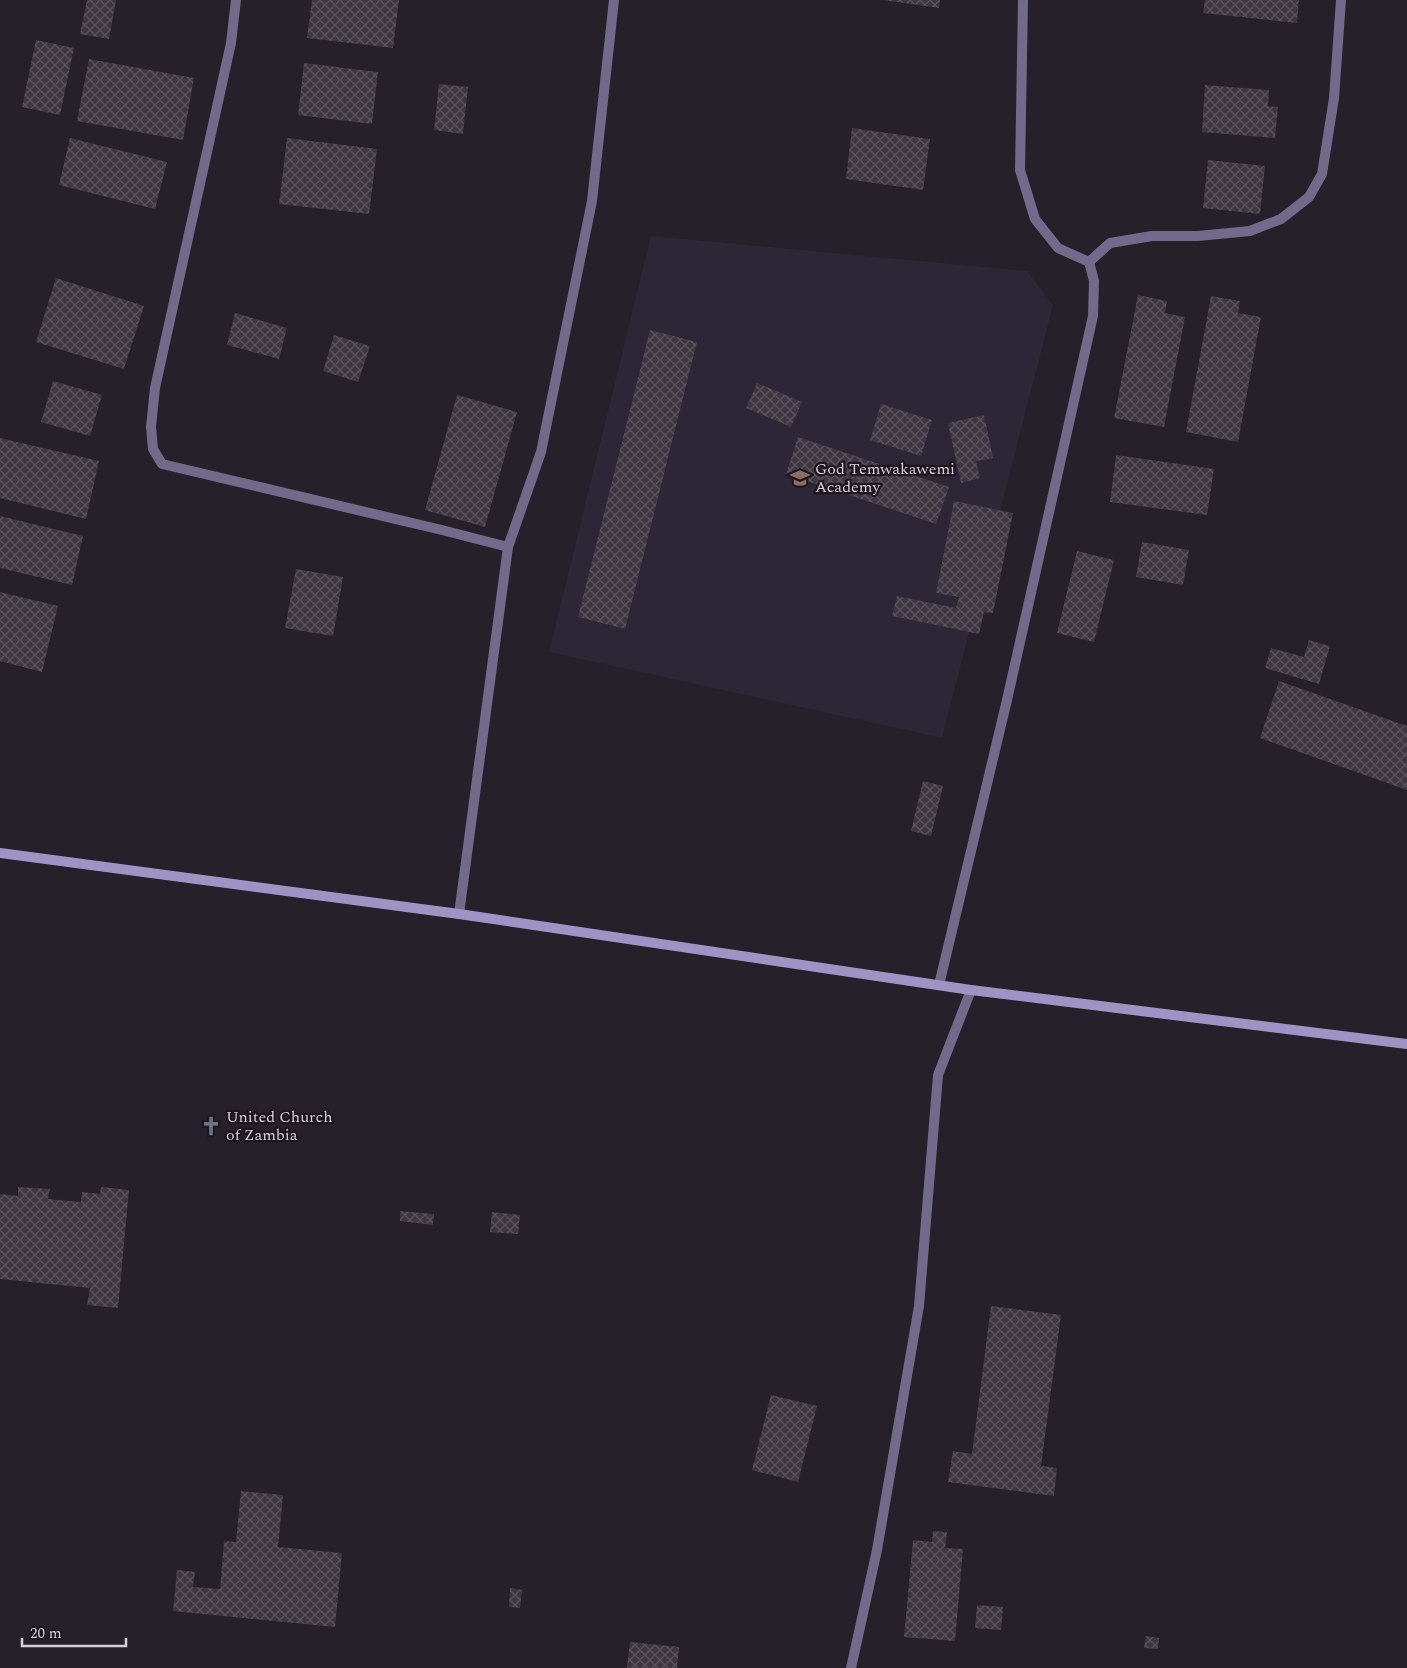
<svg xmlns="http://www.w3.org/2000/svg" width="1407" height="1668" font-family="Spectral,serif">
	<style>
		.education { fill: #2d2636 }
		.building { fill: url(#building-cross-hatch) }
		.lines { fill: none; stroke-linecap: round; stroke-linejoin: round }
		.street { stroke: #716a8a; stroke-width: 10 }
		.secondary { stroke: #9f93c6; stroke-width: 10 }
		.labels { text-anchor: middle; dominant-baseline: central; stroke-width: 4.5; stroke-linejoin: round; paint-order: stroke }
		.poi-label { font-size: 16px; fill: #d4d0d7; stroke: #1d1620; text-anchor: start }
	</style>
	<defs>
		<pattern id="building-cross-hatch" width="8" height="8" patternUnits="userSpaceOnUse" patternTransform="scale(1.25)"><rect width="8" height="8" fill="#3e3742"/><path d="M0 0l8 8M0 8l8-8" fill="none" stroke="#59535d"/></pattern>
	</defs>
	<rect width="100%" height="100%" fill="#26202a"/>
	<polygon class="education" points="651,236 1027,271 1053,305 942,738 549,652"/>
	<g class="building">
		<polygon points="87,0 116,0 109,39 80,34"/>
		<polygon points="312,0 399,0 393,48 307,38"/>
		<polygon points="883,0 940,0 939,8"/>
		<polygon points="1205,0 1299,0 1297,23 1203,13"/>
		<polygon points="36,40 74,48 60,115 22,107"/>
		<polygon points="89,59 194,78 183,140 77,121"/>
		<polygon points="304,63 378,72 372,124 298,115"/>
		<polygon points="439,84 468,87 463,134 434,130"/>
		<polygon points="1205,85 1269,90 1268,106 1278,107 1275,138 1202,132"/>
		<polygon points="852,128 930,139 923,190 846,179"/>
		<polygon points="70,138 167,162 155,209 59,185"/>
		<polygon points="287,138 377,149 369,214 279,204"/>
		<polygon points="1208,160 1265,166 1260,214 1203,208"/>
		<polygon points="56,278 144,306 124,369 36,342"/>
		<polygon points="1138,295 1167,301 1165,313 1185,317 1164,427 1114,418"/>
		<polygon points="1211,296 1240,301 1238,313 1261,317 1238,442 1186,432"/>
		<polygon points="235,313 287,328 279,359 227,345"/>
		<polygon points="650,330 697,342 625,629 578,617"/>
		<polygon points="334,335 370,346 358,382 323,371"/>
		<polygon points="53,381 102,395 90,436 41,422"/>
		<polygon points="757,383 802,402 791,427 746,408"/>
		<polygon points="457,395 517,412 485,527 425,510"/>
		<polygon points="881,404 932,420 921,456 870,440"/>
		<polygon points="984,415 993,458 976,461 980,478 961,483 948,423"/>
		<polygon points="798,437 949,487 936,524 786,474"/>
		<polygon points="0,438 99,461 86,519 0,498"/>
		<polygon points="1116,455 1214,469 1207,515 1110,502"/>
		<polygon points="954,501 1013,513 993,613 984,612 979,634 892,616 897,596 956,608 959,597 936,593"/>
		<polygon points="0,516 83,536 72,585 0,568"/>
		<polygon points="1142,542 1189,550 1183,585 1136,577"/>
		<polygon points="1077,551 1114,560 1094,642 1057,633"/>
		<polygon points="296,569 343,577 333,636 285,628"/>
		<polygon points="0,592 58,606 42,672 0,661"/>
		<polygon points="1309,640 1330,646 1319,684 1265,668 1271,648 1304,657"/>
		<polygon points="1279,681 1407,726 1407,790 1260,738"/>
		<polygon points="923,781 943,786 931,836 911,831"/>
		<polygon points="18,1187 50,1189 48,1199 81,1202 82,1192 100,1194 101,1187 129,1190 118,1308 87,1305 90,1288 0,1279 0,1194 18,1196"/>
		<polygon points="400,1211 434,1214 433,1225 400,1221"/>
		<polygon points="492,1212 520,1215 518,1234 490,1232"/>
		<polygon points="991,1306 1061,1315 1041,1466 1057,1468 1054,1496 948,1482 953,1451 972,1454"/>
		<polygon points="771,1395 817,1406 798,1482 752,1470"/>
		<polygon points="241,1491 283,1495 278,1547 342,1553 335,1627 173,1611 177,1570 195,1572 193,1587 220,1589 224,1541 236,1542"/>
		<polygon points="933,1531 947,1532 945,1548 963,1549 955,1641 904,1637 913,1540 932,1542"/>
		<polygon points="510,1588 522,1590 520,1608 509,1607"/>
		<polygon points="977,1605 1003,1607 1001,1630 975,1628"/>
		<polygon points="1146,1636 1159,1638 1158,1649 1144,1648"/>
		<polygon points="630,1642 679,1647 677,1668 627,1668"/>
	</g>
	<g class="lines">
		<g class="street">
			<polyline points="236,0 231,43 155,388 151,427 153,449 162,464 442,530 508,547"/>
			<polyline points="1089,262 1110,243 1152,236 1198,236 1250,231 1281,219 1309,197 1322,174 1334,98 1341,0"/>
			<polyline points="459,914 508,547 541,452 592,201 614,0"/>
			<polyline points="939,985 1007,700 1093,316 1094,281 1089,262 1058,248 1035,219 1020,170 1023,0"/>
			<polyline points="851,1668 877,1550 919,1306 938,1075 971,990"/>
		</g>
		<polyline class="secondary" points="0,853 459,914 971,990 1407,1044"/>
	</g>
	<defs>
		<symbol id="school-bare" viewBox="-9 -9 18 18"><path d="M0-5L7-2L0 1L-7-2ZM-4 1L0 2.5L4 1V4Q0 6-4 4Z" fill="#8d6e63" stroke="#1d1620" stroke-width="2.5" paint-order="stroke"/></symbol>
		<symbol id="church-bare" viewBox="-9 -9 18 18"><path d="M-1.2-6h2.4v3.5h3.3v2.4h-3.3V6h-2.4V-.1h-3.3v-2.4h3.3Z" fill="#6b7280" stroke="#1d1620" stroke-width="2.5" paint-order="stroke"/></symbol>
	</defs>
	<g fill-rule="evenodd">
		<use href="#school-bare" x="786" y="464" width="28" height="28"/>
		<use href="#church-bare" x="197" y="1112" width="28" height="28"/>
	</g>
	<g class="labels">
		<g class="poi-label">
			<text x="815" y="469">God Temwakawemi<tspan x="815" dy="18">Academy</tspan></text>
			<text x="226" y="1117">United Church<tspan x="226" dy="18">of Zambia</tspan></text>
		</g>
	</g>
	<path d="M22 1638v8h104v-8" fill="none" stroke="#d4d0d7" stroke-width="2.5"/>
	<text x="30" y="1638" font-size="15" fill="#d4d0d7" stroke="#1d1620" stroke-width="4" paint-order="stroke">20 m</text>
</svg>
